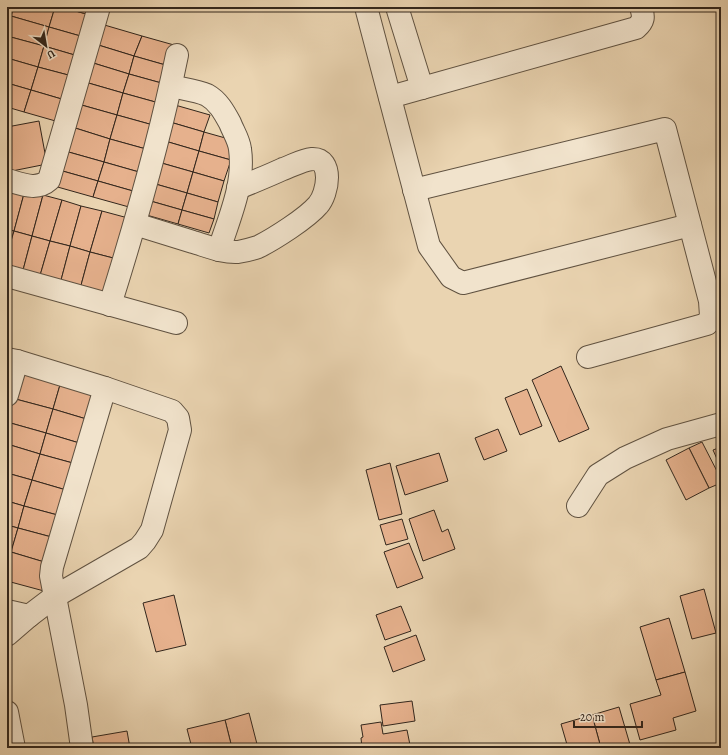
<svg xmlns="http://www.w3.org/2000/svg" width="728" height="755" font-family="Alegreya,serif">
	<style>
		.building { fill: #e6b18d; stroke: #32261c }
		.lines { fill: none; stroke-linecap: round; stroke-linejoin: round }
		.minor-casing { stroke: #605241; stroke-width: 24 }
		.minor { stroke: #f1e3cc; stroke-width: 22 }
	</style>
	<rect width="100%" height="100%" fill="#ead4b1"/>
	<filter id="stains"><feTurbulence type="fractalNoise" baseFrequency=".005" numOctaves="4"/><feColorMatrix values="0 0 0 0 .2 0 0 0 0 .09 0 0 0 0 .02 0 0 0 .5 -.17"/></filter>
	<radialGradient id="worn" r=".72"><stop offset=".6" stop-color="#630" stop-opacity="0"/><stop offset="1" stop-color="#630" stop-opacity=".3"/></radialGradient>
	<g class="building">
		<polygon points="14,7 55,7 49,27 11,16"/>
		<polygon points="55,7 61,7 90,15 84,37 49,27"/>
		<polygon points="61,7 92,7 90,15"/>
		<polygon points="11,16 49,27 44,46 7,36 7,31"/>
		<polygon points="101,24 142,36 134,56 95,44"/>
		<polygon points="49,27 84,37 78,56 44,46"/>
		<polygon points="7,36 44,46 38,67 7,58"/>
		<polygon points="142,36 174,45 169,66 134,56"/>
		<polygon points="95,44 134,56 129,74 90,62"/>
		<polygon points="44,46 78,56 72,76 38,67"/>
		<polygon points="134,56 169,66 165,84 129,74"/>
		<polygon points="7,58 38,67 31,90 7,83"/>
		<polygon points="90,62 129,74 123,93 85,82"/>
		<polygon points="38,67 72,76 65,100 31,90"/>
		<polygon points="129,74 165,84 159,103 123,93"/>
		<polygon points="85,82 123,93 117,115 78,104"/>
		<polygon points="7,83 31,90 24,112 7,107"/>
		<polygon points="31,90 65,100 59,122 24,112"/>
		<polygon points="123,93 159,103 153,125 117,115"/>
		<polygon points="78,104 117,115 110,139 72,127"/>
		<polygon points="175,105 210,115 204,132 170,122"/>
		<polygon points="117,115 153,125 146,149 110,139"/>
		<polygon points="39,121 47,164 7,172 7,127"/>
		<polygon points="170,122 204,132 199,151 165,141"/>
		<polygon points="72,127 110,139 104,162 65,151"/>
		<polygon points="204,132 236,141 231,160 199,151"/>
		<polygon points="110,139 146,149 139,172 104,162"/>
		<polygon points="165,141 199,151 193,172 158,162"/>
		<polygon points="65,151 104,162 98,181 59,170"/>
		<polygon points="199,151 231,160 224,181 193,172"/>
		<polygon points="104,162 139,172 133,191 98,181"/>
		<polygon points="158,162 193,172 187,193 152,183"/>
		<polygon points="59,170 98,181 93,197 54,186"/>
		<polygon points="193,172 224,181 218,202 187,193"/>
		<polygon points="98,181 133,191 129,207 93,197"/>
		<polygon points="152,183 187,193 182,210 147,200"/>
		<polygon points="7,185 25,190 14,231 7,229"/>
		<polygon points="25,190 43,195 32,236 14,231"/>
		<polygon points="187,193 218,202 214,219 182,210"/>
		<polygon points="43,195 62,200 50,241 32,236"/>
		<polygon points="62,200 81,206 70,246 50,241"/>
		<polygon points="147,200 182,210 178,224 143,214"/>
		<polygon points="81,206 102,211 90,252 70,246"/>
		<polygon points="182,210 214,219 209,233 178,224"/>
		<polygon points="102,211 128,218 117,259 90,252"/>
		<polygon points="7,229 14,231 7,255"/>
		<polygon points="14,231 32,236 22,274 7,270 7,255"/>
		<polygon points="32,236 50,241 39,279 22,274"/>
		<polygon points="50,241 70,246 60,284 39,279"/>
		<polygon points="70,246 90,252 80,289 60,284"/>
		<polygon points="90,252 117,259 106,297 80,289"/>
		<polygon points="17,366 62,378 53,409 8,397"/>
		<polygon points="561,366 589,429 559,442 532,380"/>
		<polygon points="62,378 102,390 93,421 53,409"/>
		<polygon points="527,389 542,426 520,435 505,398"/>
		<polygon points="8,397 53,409 46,433 7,422 7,401"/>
		<polygon points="53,409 93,421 86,445 46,433"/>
		<polygon points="7,422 46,433 40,454 7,444"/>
		<polygon points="498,429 507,451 484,460 475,438"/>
		<polygon points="46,433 86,445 80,465 40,454"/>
		<polygon points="702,442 721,479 721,483 709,488 689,448"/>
		<polygon points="7,444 40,454 32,480 7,473"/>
		<polygon points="721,447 721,468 713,450"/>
		<polygon points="689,448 709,488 686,500 666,460"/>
		<polygon points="439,453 448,481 405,495 396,466"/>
		<polygon points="40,454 80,465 73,492 32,480"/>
		<polygon points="390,463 402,514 379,520 366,470"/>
		<polygon points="7,473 32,480 24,506 7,501"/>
		<polygon points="32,480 73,492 65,517 24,506"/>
		<polygon points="7,501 24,506 18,528 7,525"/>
		<polygon points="24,506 65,517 59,539 18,528"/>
		<polygon points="434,510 442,532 448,529 455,549 423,561 409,519"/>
		<polygon points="402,519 408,539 386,545 380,525"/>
		<polygon points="7,525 18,528 11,552 7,551"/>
		<polygon points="18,528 59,539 51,564 11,552"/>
		<polygon points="409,543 423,578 397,588 384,552"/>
		<polygon points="7,551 11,552 7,566"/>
		<polygon points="11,552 51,564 44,591 7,581 7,566"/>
		<polygon points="704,589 716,633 692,639 680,596"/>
		<polygon points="174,595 186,645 156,652 143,603"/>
		<polygon points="401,606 411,631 385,640 376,615"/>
		<polygon points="669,618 685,672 656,680 640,627"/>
		<polygon points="416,635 425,660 393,672 384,647"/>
		<polygon points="685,672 696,711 673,718 676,730 640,740 630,704 661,695 656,680"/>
		<polygon points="412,701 415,721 383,726 380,705"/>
		<polygon points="619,707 631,748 601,748 592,715"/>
		<polygon points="249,713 258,748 232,748 225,720"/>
		<polygon points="592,715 601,748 568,748 561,724"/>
		<polygon points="225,720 232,748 192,748 187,729"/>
		<polygon points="381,722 383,734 407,730 410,745 392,748 362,748 361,738 363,737 361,725"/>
		<polygon points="127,731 130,748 94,748 92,737"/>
	</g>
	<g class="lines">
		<defs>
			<g id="minor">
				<polyline points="366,7 429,246 451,277 463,283 690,225"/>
				<polyline points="397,7 422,88"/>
				<path d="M 171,86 C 182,89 196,90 207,95 C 218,101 224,112 230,123 C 233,131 239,140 240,149 C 245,184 229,218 219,250"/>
				<path d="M 390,97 L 636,28 C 644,21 644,17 641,7"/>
				<path d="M 7,180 C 22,184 37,191 49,180 L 99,7"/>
				<polyline points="414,190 665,129 710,301 711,316 707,324 588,357"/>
				<path d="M 135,224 C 154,230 174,236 193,242 C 207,246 223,253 238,252 C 244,251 252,249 258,247 C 274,239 307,218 318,205 C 328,194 334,158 312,159 C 302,160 292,166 283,169 C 268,176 253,182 238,188"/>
				<polyline points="7,276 176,323"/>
				<path d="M 110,305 C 136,222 160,139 177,55"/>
				<polyline points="7,359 17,361 105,388 172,411 178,418 180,430 152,530 145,541 139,548 54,597 29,616 7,635"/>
				<polyline points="7,395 17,361"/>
				<polyline points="578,506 598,475 625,458 667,439 721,424"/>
				<polyline points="7,611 29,616"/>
				<polyline points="7,712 14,748"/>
				<polyline points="82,748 76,705 51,576 52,567 105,388"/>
			</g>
		</defs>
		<use href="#minor" class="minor-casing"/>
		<use href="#minor" class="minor"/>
	</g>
	<rect width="728" height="755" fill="none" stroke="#ead4b1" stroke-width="24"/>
	<rect x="8" y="8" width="712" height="739" fill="none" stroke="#32261c" stroke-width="2"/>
	<rect x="12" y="12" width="704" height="731" fill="none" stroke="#32261c"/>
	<g transform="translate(46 46) rotate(149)" stroke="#f1e3cc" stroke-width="3" paint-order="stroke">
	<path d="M0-3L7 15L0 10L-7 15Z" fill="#32261c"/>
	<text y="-6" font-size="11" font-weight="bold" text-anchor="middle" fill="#32261c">U</text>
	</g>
	<path d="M574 721v6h68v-6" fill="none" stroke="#32261c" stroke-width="2"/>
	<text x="580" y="721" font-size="12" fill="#32261c" stroke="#f1e3cc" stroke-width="3" paint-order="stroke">20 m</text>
	<rect width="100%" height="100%" filter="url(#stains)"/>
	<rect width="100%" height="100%" fill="url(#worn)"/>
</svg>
